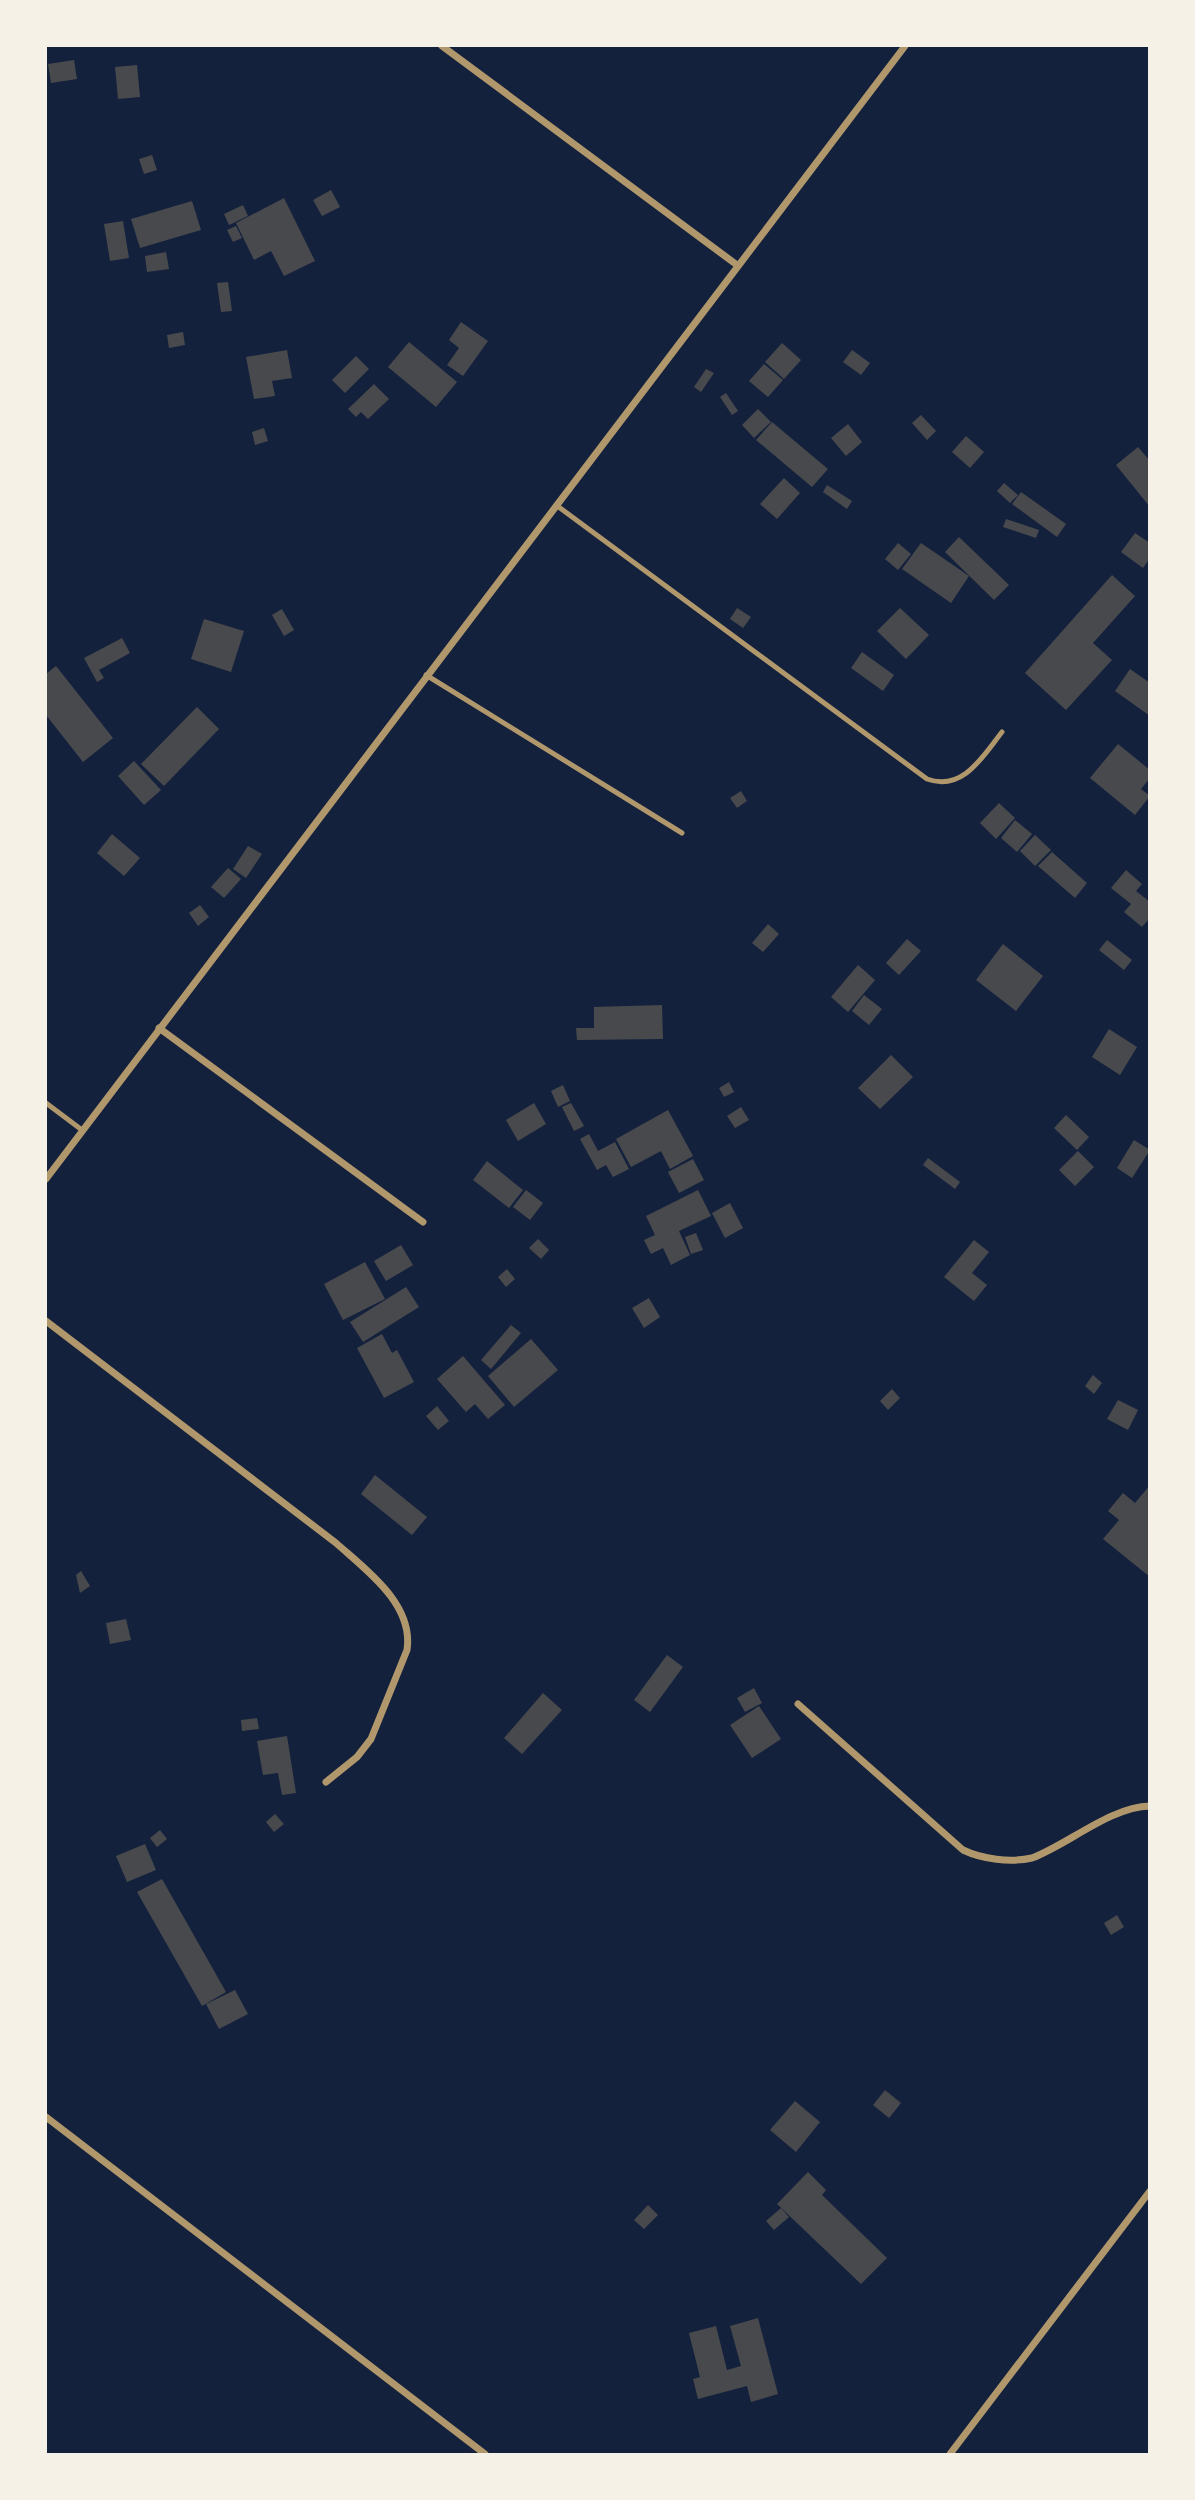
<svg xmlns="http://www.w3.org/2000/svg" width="1195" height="2500" font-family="Figtree,sans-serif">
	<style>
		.building { fill: #48494c }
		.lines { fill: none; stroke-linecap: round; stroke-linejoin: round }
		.service { stroke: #b1986c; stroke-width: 5 }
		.minor { stroke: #b1986c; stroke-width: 7 }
	</style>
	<rect width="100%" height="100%" fill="#14213d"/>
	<g class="building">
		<polygon points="74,60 77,79 51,83 48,64"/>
		<polygon points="137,65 140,97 118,99 115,67"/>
		<polygon points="152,155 157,170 144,174 139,159"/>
		<polygon points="331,190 340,207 322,216 313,200"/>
		<polygon points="284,198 315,261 284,276 271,251 254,260 236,223"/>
		<polygon points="192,201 201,230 140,248 131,219"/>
		<polygon points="243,205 248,216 229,225 224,214"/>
		<polygon points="123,221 129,258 110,261 104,224"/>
		<polygon points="236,226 242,238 233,242 227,230"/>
		<polygon points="166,252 169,269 147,272 145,256"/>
		<polygon points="228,282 232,311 221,312 217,283"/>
		<polygon points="461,322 488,341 463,376 447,365 459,348 449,340"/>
		<polygon points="183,332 185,345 169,348 167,335"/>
		<polygon points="409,342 457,382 436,407 388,367"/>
		<polygon points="782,343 801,360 784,379 765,362"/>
		<polygon points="287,350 292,378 272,381 275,396 254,399 246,357"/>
		<polygon points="852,350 870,363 861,375 843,362"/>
		<polygon points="356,356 369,369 345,393 332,380"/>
		<polygon points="764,364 783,380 768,397 749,381"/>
		<polygon points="706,369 714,373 701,392 694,387"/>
		<polygon points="374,384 389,399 368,419 361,412 356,417 348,409"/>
		<polygon points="726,393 738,411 732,415 720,397"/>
		<polygon points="758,409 771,422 754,438 742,425"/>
		<polygon points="921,415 936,431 927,440 912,423"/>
		<polygon points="772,422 828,469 812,487 756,440"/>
		<polygon points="848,424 862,442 846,456 831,438"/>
		<polygon points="264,428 268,441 255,445 252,432"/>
		<polygon points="966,436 984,452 970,468 952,452"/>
		<polygon points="1138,447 1150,461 1150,507 1116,465"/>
		<polygon points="784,478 800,493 777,519 760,504"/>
		<polygon points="1004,483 1018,495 1010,503 997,491"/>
		<polygon points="827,485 852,501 847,509 823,492"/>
		<polygon points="1021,492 1066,524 1057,537 1012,504"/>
		<polygon points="1006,519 1039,530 1036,538 1003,527"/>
		<polygon points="1135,533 1150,543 1150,558 1143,568 1121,552"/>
		<polygon points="959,537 1009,585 994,600 945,552"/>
		<polygon points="898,543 911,554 898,570 885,559"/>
		<polygon points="921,543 969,576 951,603 902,569"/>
		<polygon points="1112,575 1135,596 1093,643 1112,660 1066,710 1025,673"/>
		<polygon points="737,608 751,617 743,628 730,619"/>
		<polygon points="900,608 929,635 906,659 877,631"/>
		<polygon points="282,609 294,630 284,636 272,615"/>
		<polygon points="204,619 244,631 231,672 191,659"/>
		<polygon points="122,638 130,653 99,670 104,678 97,682 84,658"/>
		<polygon points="862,652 894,675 883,691 851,668"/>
		<polygon points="56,666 113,738 83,762 46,715 46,674"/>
		<polygon points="1130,669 1150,683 1150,716 1115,691"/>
		<polygon points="197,707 219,729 164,786 141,764"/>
		<polygon points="1118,744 1150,770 1150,778 1141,789 1150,796 1135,815 1090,778"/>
		<polygon points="134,761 161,790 144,805 118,776"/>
		<polygon points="741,791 747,801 737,808 730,798"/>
		<polygon points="999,803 1015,818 996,839 980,823"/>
		<polygon points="1015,820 1032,834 1017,852 1001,838"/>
		<polygon points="112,834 140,858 124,876 97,853"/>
		<polygon points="1035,835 1051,850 1035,866 1020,851"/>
		<polygon points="248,846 262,854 246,878 233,869"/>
		<polygon points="1052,852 1087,883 1075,898 1038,866"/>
		<polygon points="228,868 241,879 224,898 211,887"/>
		<polygon points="1126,870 1142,884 1136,891 1150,902 1150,918 1142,927 1124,912 1131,904 1111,888"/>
		<polygon points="200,905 209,917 198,926 189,913"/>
		<polygon points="768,924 779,934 763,952 752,943"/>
		<polygon points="907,939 921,951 899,975 886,963"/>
		<polygon points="1107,940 1132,960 1124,970 1099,950"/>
		<polygon points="1003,944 1043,976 1016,1011 976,980"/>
		<polygon points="858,965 875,980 848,1012 831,997"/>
		<polygon points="864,995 882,1009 869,1025 852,1011"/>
		<polygon points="662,1005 663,1039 577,1040 576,1028 594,1028 594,1007"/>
		<polygon points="1109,1029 1137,1047 1120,1075 1092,1057"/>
		<polygon points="891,1055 913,1077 880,1109 858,1088"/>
		<polygon points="729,1082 734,1092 724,1097 719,1088"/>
		<polygon points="563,1085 570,1101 558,1107 551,1091"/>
		<polygon points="534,1103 546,1124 518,1141 506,1120"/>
		<polygon points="571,1103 584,1126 574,1131 562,1107"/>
		<polygon points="741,1107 749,1120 735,1128 727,1116"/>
		<polygon points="668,1110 693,1156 670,1169 661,1151 631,1167 616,1139"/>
		<polygon points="1066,1115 1089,1137 1077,1150 1054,1128"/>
		<polygon points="589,1134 598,1151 615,1142 629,1169 613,1177 606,1165 597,1170 580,1139"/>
		<polygon points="1134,1140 1150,1150 1132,1178 1117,1168"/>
		<polygon points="1078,1151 1094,1167 1075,1186 1059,1170"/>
		<polygon points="928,1158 960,1182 955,1189 923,1165"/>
		<polygon points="693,1159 704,1180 679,1193 668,1172"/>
		<polygon points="487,1161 523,1190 509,1208 473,1180"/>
		<polygon points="526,1190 543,1203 530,1220 513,1207"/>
		<polygon points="698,1190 711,1216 679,1231 690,1255 671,1265 663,1248 651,1254 644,1240 655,1235 646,1216"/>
		<polygon points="730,1203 743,1228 725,1238 712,1213"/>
		<polygon points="696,1233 703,1250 691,1254 685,1237"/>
		<polygon points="538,1239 549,1250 541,1259 529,1248"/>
		<polygon points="974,1240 989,1252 972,1273 987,1285 974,1301 944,1277"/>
		<polygon points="401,1245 413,1265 386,1281 374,1261"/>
		<polygon points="365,1262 385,1299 343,1320 324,1284"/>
		<polygon points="507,1269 515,1279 506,1287 498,1277"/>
		<polygon points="406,1287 419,1307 363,1342 350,1322"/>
		<polygon points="649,1298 660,1317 644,1328 632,1308"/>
		<polygon points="511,1325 521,1333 491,1369 481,1360"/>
		<polygon points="382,1334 392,1353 397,1350 414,1382 384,1398 357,1348"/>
		<polygon points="531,1339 558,1370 514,1407 488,1376"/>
		<polygon points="463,1356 505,1405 488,1419 475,1404 466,1412 437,1379"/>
		<polygon points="1093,1375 1102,1383 1094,1394 1085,1386"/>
		<polygon points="892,1389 900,1398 888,1410 880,1401"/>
		<polygon points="1118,1400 1138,1410 1128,1430 1107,1419"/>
		<polygon points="437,1406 449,1421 438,1430 426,1416"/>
		<polygon points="375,1475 427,1517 412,1535 361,1494"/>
		<polygon points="1150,1485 1150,1577 1103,1539 1119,1520 1108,1511 1123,1493 1135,1503"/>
		<polygon points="81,1571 90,1586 80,1593 76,1575"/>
		<polygon points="126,1619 131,1640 110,1644 106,1623"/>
		<polygon points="667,1655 683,1667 650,1712 634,1700"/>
		<polygon points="754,1688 762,1703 745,1712 737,1698"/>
		<polygon points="543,1693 562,1710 522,1754 504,1738"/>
		<polygon points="759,1706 781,1739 752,1758 730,1725"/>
		<polygon points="257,1718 259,1729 242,1731 241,1720"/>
		<polygon points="287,1736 296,1793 282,1795 278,1773 263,1775 257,1741"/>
		<polygon points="275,1814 284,1824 274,1832 266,1822"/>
		<polygon points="160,1830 167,1839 157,1847 150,1838"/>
		<polygon points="145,1844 156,1870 127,1882 116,1856"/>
		<polygon points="162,1879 226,1992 202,2006 137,1892"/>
		<polygon points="1117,1915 1124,1927 1111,1935 1104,1923"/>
		<polygon points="235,1990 248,2014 219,2029 206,2004"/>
		<polygon points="885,2090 901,2103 889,2118 873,2105"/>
		<polygon points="795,2101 820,2122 796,2152 770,2130"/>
		<polygon points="808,2172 826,2190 822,2195 887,2258 861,2284 777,2204"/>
		<polygon points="648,2205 658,2215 644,2229 634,2220"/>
		<polygon points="781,2208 789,2217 774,2230 766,2221"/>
		<polygon points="758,2318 778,2394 751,2402 747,2386 698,2399 693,2379 700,2377 689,2333 716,2326 727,2370 741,2366 730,2326"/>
	</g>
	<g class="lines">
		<g class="service">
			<path d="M 556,505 L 927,779 C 963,792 983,756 1002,732"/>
			<polyline points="426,675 682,833"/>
			<polyline points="46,1103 82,1130"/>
		</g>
		<g class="minor">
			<polyline points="442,46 737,265"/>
			<polyline points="159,1028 423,1222"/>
			<polyline points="46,1179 905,46"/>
			<path d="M 46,1321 L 336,1543 C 366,1570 414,1604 407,1650 L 371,1739 L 357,1757 L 326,1782"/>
			<path d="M 798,1704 L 963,1850 C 982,1859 1010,1863 1032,1858 C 1069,1844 1110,1807 1150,1806"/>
			<polyline points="46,2117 485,2454"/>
			<polyline points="950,2454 1150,2191"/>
		</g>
	</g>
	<rect width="1195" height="2500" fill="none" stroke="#f6f1e7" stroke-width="94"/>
</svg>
